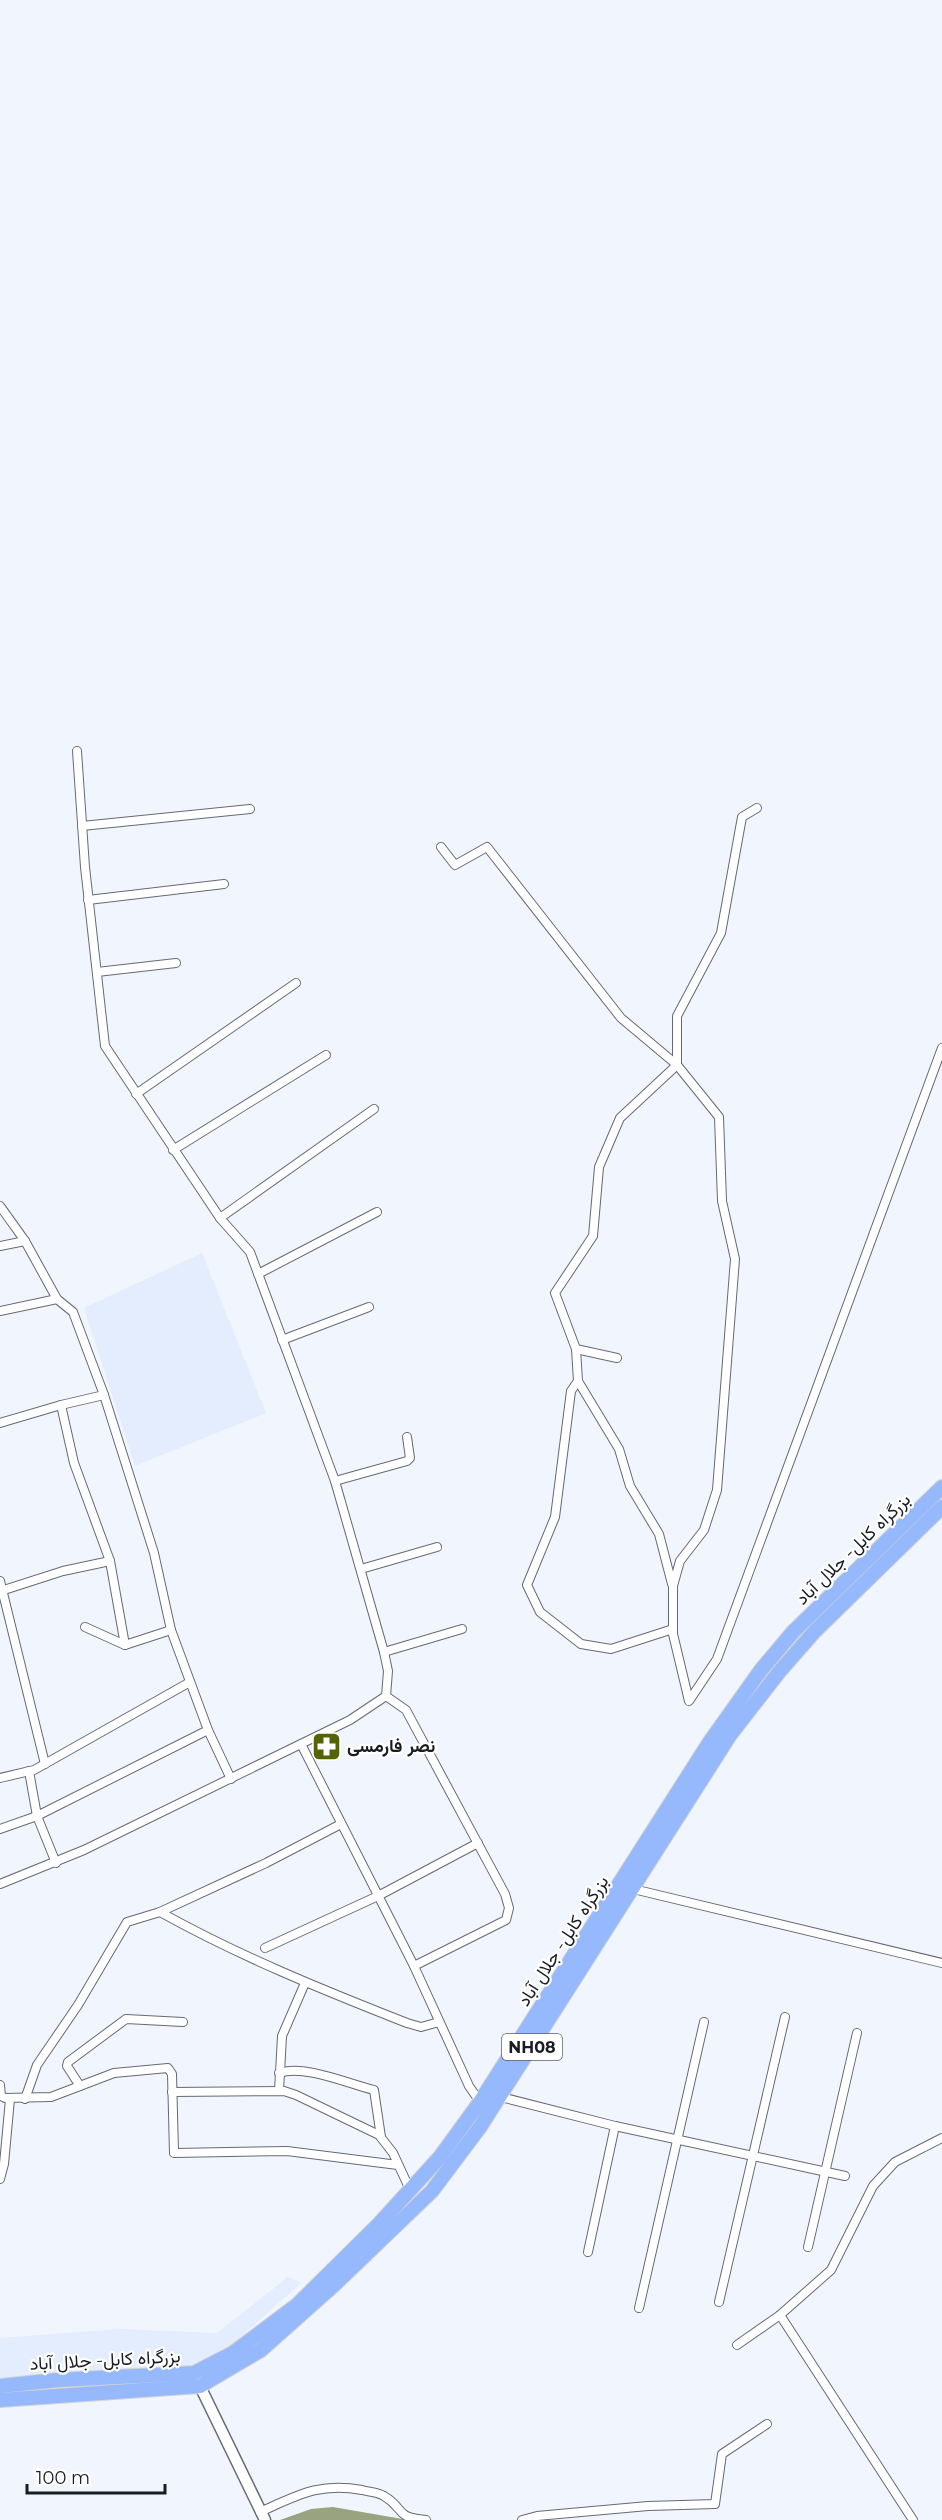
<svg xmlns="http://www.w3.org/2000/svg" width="942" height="2520" font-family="Montserrat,Vazirmatn,sans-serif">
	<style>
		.built { fill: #e4edfd }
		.water { fill: #9aa380 }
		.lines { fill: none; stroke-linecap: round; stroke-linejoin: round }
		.minor-casing { stroke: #646a76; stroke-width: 10 }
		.tertiary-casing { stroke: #646a76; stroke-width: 13 }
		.trunk-casing { stroke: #d1d2d3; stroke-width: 16 }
		.minor { stroke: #fff; stroke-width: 8 }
		.tertiary { stroke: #fff; stroke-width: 10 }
		.trunk { stroke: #96b8fc; stroke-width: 14 }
		.labels { text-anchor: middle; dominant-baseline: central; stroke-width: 4.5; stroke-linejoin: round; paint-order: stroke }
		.shield { fill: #fff; stroke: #5e6064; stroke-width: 1.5 }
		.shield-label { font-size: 16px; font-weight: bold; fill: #191c21 }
		.street-label { font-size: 18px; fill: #191c21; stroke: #fff }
		.poi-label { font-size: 18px; font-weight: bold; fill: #191c21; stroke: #fff; text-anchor: start }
	</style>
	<rect width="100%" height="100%" fill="#f1f5fd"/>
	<g class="built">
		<polygon points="202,1253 266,1413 135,1466 84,1308"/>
		<polygon points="288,2277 301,2283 226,2350 198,2363 172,2369 0,2378 0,2338 120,2329 217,2333"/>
	</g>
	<polygon class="water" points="333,2507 408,2520 280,2520 311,2509"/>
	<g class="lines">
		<defs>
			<g id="minor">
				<polyline points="757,808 742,817 721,933 677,1016 677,1065 719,1117 722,1201 735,1259 717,1490 704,1530 680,1561 673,1586 673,1634 689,1701 717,1659 942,1048"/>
				<polyline points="82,826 250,809"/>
				<polyline points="441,847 455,865 487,847 621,1018 677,1065 620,1118 599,1167 593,1236 555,1293 576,1349 617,1358"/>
				<polyline points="88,900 224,884"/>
				<polyline points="97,972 176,963"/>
				<polyline points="136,1094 296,983"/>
				<polyline points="173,1150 326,1055"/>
				<polyline points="0,1206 25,1241 57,1299 73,1312 104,1395 154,1553 171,1630 208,1730 231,1779"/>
				<polyline points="220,1218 374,1109"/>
				<polyline points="0,1246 25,1241"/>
				<polyline points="258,1274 377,1212"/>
				<polyline points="0,1311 57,1299"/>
				<polyline points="282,1340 369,1307"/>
				<polyline points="576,1349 578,1381 619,1449 630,1486 659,1534 672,1584"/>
				<polyline points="578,1381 571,1391 555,1517 527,1585 540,1612 581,1644 611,1649 673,1629"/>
				<polyline points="61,1405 74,1463 110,1561 125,1645"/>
				<polyline points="0,1423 61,1405 104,1395"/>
				<polyline points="335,1481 407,1461 410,1458 407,1437"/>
				<polyline points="361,1569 437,1547"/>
				<polyline points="0,1581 45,1764"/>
				<polyline points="1,1591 63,1571 110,1561"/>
				<polyline points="85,1627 125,1645 171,1630"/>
				<polyline points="384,1652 462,1629"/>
				<polyline points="386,1696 406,1710 505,1894 509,1908 506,1920 414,1966"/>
				<polyline points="301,1744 414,1966 469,2086 480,2102"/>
				<polyline points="29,1771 37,1816 56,1863"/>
				<polyline points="0,1778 34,1770 190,1682"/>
				<polyline points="0,1829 37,1816 208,1730"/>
				<polyline points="0,1884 84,1850 350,1720 386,1696 388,1671 384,1652 335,1481 250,1252 220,1218 105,1046 85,867 77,751"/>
				<polyline points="629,1888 942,1963"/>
				<path d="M 160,1912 C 239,1956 323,1990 407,2023 L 421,2027 L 439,2022"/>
				<polyline points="265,1948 378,1896 478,1843"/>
				<path d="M 279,2073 C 304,2064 349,2084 374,2090 L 381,2137"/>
				<polyline points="0,2085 1,2096 5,2098 51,2097 114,2073 168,2068 172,2074 174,2153 287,2151 398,2165"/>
				<polyline points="80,2086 67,2066 68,2062 126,2019 183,2022"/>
				<polyline points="279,2091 282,2036 305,1983"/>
				<polyline points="172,2092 284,2091 296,2095 379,2135 393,2153 411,2192"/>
				<polyline points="501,2097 615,2126 845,2176"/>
				<polyline points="25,2099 37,2065 78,2005 127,1922 160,1912 266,1863 341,1824"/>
				<polyline points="0,2179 4,2164 10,2099"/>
				<polyline points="808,2247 857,2033"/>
				<polyline points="588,2252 615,2126"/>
				<polyline points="719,2302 785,2017"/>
				<polyline points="639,2308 704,2022"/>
				<polyline points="780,2315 913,2520"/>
				<polyline points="737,2345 780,2315 831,2270 873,2186 895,2162 942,2138"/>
				<path d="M 260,2512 C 298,2495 320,2482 362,2490 C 369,2492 378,2492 384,2496 C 406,2509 393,2517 426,2520"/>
				<polyline points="522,2520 537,2516 648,2506 715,2504 722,2454 767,2424"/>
			</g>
			<polyline id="tertiary" points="197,2380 265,2520"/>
			<g id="trunk">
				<polyline points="0,2386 58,2380 194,2373 233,2353 297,2305 379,2224 440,2157 480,2102 709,1743 761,1670 793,1632 942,1487"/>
				<polyline points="0,2400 200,2386 261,2350 334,2285 432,2191 480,2127 730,1735 779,1672 815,1631 942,1507"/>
			</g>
		</defs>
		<use href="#minor" class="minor-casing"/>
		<use href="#tertiary" class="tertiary-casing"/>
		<use href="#trunk" class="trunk-casing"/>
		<use href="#minor" class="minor"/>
		<use href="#tertiary" class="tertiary"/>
		<use href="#trunk" class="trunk"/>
	</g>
	<defs>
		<symbol id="pharmacy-square" viewBox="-11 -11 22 22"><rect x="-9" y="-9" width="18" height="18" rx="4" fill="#556307" stroke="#fff"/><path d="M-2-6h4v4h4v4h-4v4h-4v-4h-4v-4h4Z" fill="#fff"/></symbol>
	</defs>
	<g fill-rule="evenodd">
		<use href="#pharmacy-square" x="310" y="1730" width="33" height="33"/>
	</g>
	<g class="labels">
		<rect class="shield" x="502" y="2034" width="60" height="26" rx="4.5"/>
		<g class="shield-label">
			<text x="532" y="2047">NH08</text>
		</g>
		<g class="street-label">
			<text transform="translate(853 1549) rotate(-44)">بزرگراه کابل- جلال آباد</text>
			<text transform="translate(563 1941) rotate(-57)">بزرگراه کابل- جلال آباد</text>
			<text transform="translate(105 2360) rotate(-3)">بزرگراه کابل- جلال آباد</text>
		</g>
		<g class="poi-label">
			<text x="347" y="1746">نصر فارمسی</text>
		</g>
	</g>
	<path d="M27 2484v9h138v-9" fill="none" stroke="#191c21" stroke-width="3"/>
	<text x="36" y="2484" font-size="18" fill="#191c21" stroke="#ffffff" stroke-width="4.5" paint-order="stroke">100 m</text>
</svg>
